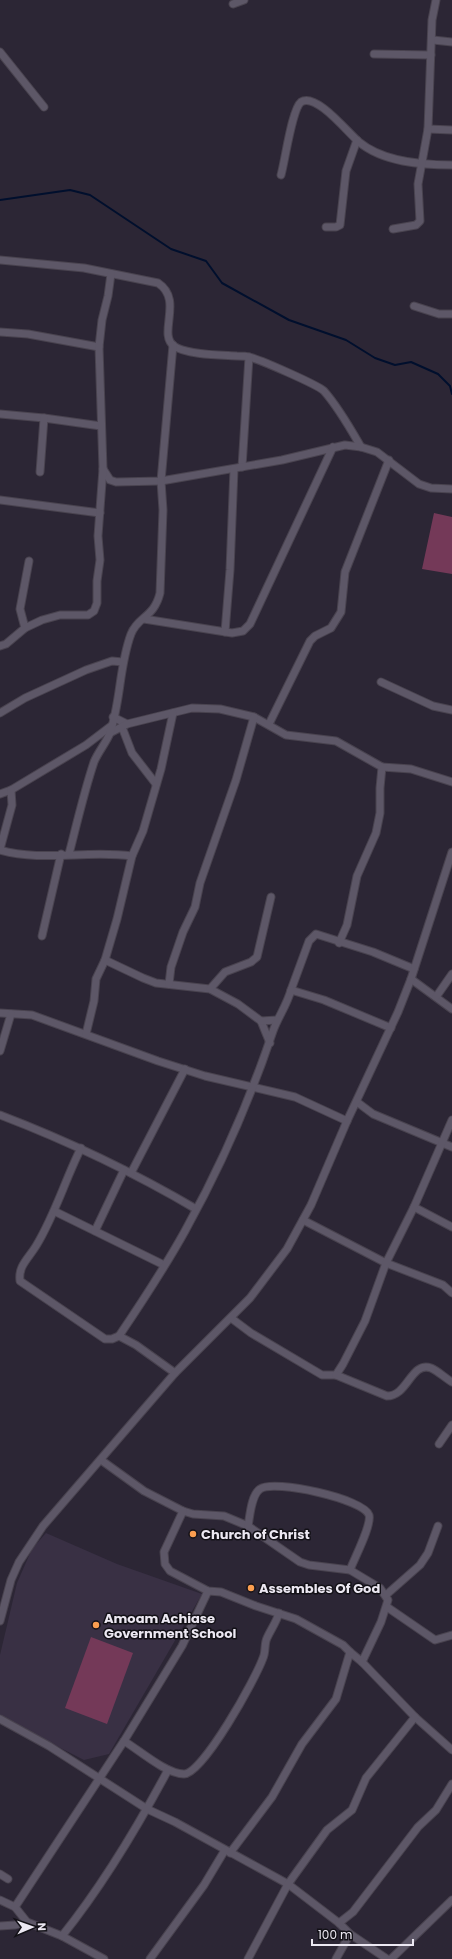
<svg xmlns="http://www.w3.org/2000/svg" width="452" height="1959" font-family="Poppins,sans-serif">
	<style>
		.built { fill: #393044 }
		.green { fill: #743958 }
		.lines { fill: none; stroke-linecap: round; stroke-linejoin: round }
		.stream { stroke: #000f2d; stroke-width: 2 }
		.minor-casing { stroke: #49434f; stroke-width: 9 }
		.minor { stroke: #5d5767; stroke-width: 7 }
		.poi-dot { fill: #fb9e50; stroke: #131117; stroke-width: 1.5 }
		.labels { text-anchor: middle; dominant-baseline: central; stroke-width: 3; stroke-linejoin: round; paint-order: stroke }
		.poi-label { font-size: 13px; font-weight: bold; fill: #ece8f2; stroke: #131117; text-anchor: start }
	</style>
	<rect width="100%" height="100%" fill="#2c2635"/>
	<polygon class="built" points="46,1533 117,1564 202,1594 109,1754 84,1760 0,1717 0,1655 17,1583 32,1549"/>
	<g class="green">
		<polygon points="434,513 452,517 452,574 422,569"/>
		<polygon points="91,1637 133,1653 107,1724 65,1708"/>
	</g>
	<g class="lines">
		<polyline class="stream" points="0,200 70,190 90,195 171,249 206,261 222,283 289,320 346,340 375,358 395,365 411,362 438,374 450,386 452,394"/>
		<defs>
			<g id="minor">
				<polyline points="233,4 244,0"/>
				<polyline points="433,40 452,42"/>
				<polyline points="0,52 44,107"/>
				<polyline points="374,54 431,55"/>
				<polyline points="428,129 452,130"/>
				<path d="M 281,175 C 285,161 292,109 301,102 C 316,92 348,133 359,142 C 383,162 421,165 452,165"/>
				<polyline points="326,227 336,227 340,225 346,171 357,140"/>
				<polyline points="393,229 416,225 420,221 418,184 428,129 432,20 436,0"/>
				<path d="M 0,260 L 84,268 L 158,283 C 184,300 157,334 174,346 C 186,355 222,355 237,356 C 241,356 246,356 249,357 C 259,359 318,385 324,391 C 339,408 350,428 361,447"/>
				<polyline points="414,306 439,314 452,314"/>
				<polyline points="0,332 28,334 99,347"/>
				<polyline points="0,414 44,418 101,426"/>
				<polyline points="242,467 249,357"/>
				<polyline points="103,469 110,480 116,482 161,481 282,460 345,445 361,447 377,452 419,484 431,488 452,489"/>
				<polyline points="40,472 44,418"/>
				<polyline points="0,500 100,513"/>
				<polyline points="144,619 232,633 243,631 250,624 333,447"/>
				<polyline points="25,628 20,609 29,561"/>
				<polyline points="225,632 230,570 234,469"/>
				<polyline points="0,646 6,644 25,628 42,620 60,615 88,615 94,611 97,603 97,581 100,560 98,536 103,469 99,347 102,320 108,296 111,274"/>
				<polyline points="381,682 433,706 452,710"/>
				<polyline points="0,713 25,698 86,670 112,661 123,662"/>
				<polyline points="113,717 127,724"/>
				<polyline points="269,724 310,641 315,636 331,628 341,612 345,572 389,460"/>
				<polyline points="122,727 132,753 156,784"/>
				<polyline points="110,733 127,724 192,708 220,709 254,717 286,735 336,741 382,767 380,788 380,813 376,833 357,876 347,925 339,943"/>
				<polyline points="382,767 411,769 452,782"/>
				<polyline points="0,794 11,790 86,745 111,726"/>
				<polyline points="0,849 12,805 11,790"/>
				<path d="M 0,850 C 41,862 89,850 132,856"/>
				<path d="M 69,854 C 77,823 84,792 94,762 C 98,752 106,743 110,733 C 121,701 119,666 131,634 C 138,616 154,618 160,593 L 163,510 L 161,481 L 173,345"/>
				<polyline points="42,936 61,854"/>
				<polyline points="105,960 143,978 156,983 210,989 238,1004 261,1021 270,1043"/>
				<polyline points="411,979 452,1009"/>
				<polyline points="169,984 171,967 183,932 195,907 200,883 236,780 254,717"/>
				<polyline points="210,989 225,972 251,962 257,957 271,897"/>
				<polyline points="291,990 309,941 316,934 373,952 414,969"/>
				<polyline points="436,997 452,974"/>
				<polyline points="0,1013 32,1015 158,1061 205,1076 295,1097 347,1121"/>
				<polyline points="261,1021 277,1020"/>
				<polyline points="86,1034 94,1001 96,979 105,960 117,919 132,856 143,831 161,769 173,713"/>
				<polyline points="0,1051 11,1014"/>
				<polyline points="357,1102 373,1114 452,1147"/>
				<path d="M 0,1115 C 68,1141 133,1172 196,1209"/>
				<path d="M 81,1148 C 65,1180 55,1215 36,1246 C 28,1259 18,1266 20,1281 L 105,1339 L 112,1339 L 119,1336"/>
				<polyline points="131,1173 185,1069"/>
				<polyline points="414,1207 452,1227"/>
				<polyline points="54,1211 164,1265"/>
				<polyline points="303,1220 386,1263 443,1285 452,1293"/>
				<polyline points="95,1231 124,1170"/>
				<polyline points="231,1318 251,1333 322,1375 336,1375 343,1364 365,1321 386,1263 414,1207 452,1120"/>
				<path d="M 175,1373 L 136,1345 L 119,1336 C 142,1302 165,1267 185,1231 C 220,1168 250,1100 273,1031 C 278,1017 287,1005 291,990 L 324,1000 L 391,1028"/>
				<path d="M 336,1375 L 387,1396 C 408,1396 411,1361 431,1368 C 438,1371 445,1378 452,1382"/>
				<polyline points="439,1444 452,1425"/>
				<polyline points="101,1460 144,1491 183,1511 193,1514 224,1516 248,1526 300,1562 309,1565 350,1570 380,1588 388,1600 381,1622 362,1662 350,1652 336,1699 302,1744 272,1797 230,1853"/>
				<polyline points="183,1511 164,1552 165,1564 170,1571 208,1591 221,1592 256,1606 296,1619 343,1645 350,1652"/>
				<path d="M 248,1526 C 250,1516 251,1495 260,1489 C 274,1479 364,1499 369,1515 C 372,1525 354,1559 350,1570"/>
				<polyline points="386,1595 420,1565 428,1553 438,1526"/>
				<polyline points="387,1607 435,1640 452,1635"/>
				<polyline points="0,1621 11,1580 19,1562 43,1526 175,1373 250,1298 287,1249 311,1205 347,1121 398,1012 411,979 452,852"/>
				<polyline points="362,1662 415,1717 452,1750"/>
				<polyline points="0,1719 49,1746 147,1809 175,1822 288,1884 339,1923 350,1934 387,1959"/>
				<path d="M 124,1741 C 139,1750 166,1774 184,1774 C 203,1774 256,1678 263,1658 C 266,1652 264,1644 267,1638 C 271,1629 276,1623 279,1613"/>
				<polyline points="0,1874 8,1879"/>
				<polyline points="0,1900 15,1907 27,1922 62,1936 104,1959"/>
				<polyline points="15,1907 124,1741 182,1646 208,1591"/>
				<polyline points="339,1923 353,1912 418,1827 436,1810 452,1784"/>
				<polyline points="0,1926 15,1925 27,1922"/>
				<path d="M 62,1936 C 103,1885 137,1828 168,1770"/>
				<polyline points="150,1959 204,1885 225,1850"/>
				<polyline points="248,1959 288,1884 327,1830 352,1810 366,1778 415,1717"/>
				<polyline points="336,1959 350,1934"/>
				<polyline points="391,1959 452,1900"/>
			</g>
		</defs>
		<use href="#minor" class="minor-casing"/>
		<use href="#minor" class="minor"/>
	</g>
	<g class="poi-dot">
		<circle cx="193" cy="1534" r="4"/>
		<circle cx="251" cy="1588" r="4"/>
		<circle cx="96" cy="1625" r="4"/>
	</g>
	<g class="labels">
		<g class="poi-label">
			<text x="201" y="1534">Church of Christ</text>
			<text x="259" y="1588">Assembles Of God</text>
			<text x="104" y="1618">Amoam Achiase<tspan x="104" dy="15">Government School</tspan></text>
		</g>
	</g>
	<g transform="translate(32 1927) rotate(88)" stroke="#131117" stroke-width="3" paint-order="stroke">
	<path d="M0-3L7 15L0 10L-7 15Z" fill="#ece8f2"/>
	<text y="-6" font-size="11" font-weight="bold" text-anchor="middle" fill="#ece8f2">N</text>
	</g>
	<path d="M312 1939v6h101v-6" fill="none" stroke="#ece8f2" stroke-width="2"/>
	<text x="318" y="1939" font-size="12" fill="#ece8f2" stroke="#131117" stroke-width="3" paint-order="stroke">100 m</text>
</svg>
